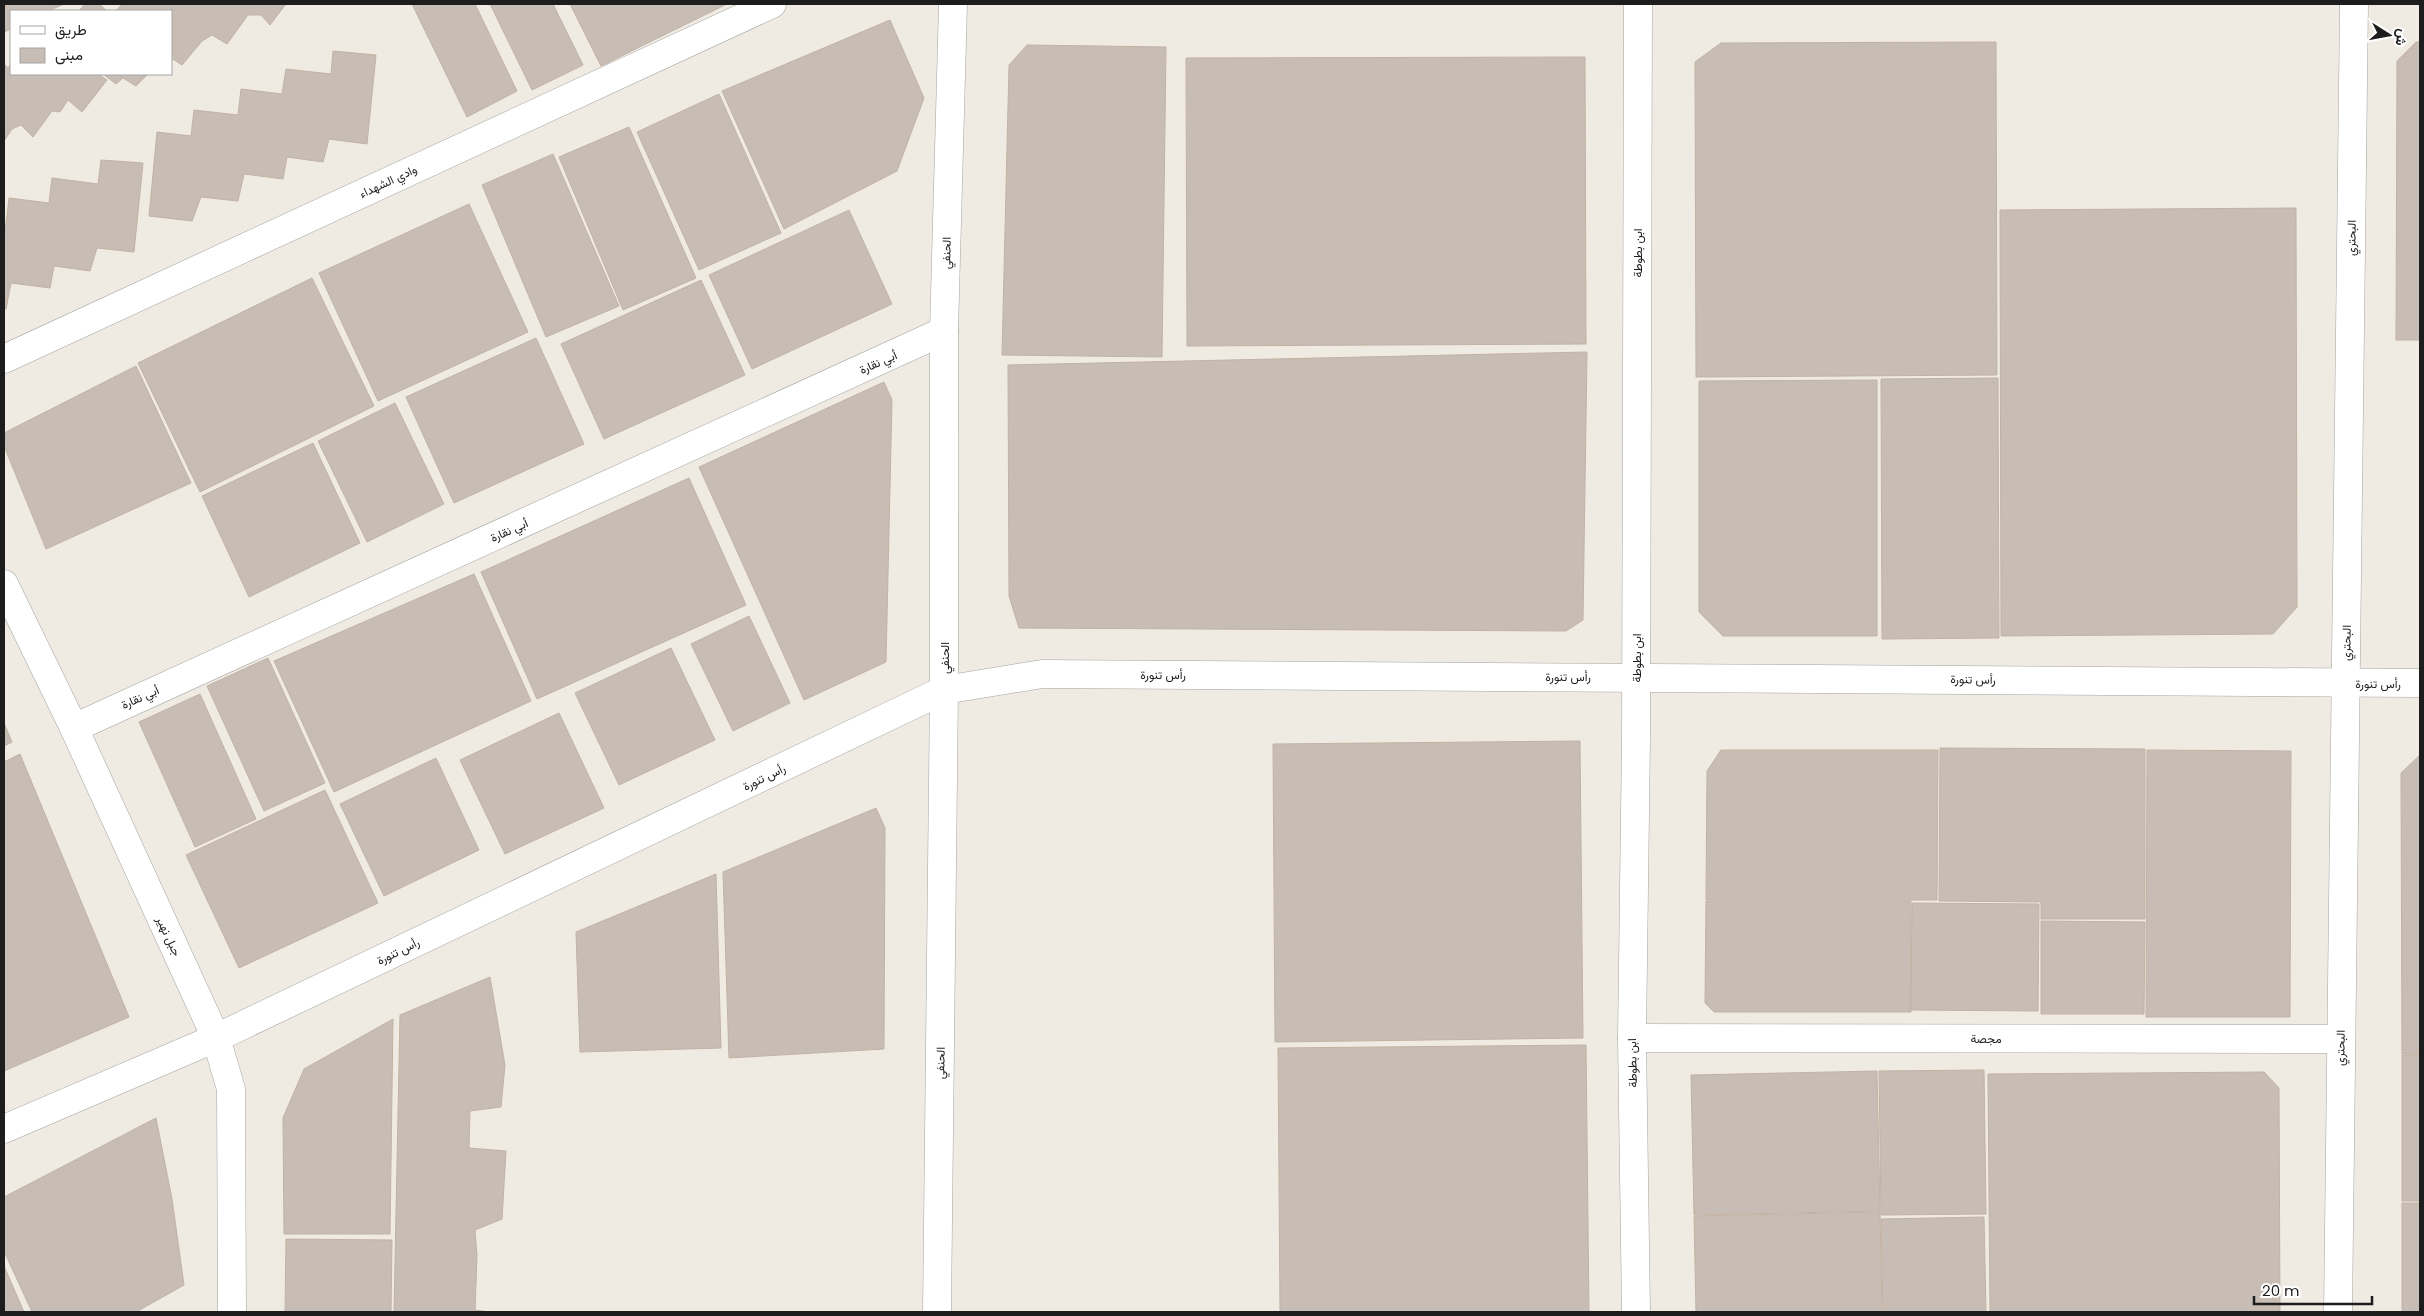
<svg xmlns="http://www.w3.org/2000/svg" width="2424" height="1316" font-family="Poppins,Vazirmatn,sans-serif">
	<style>
		.building { fill: #c7bdb5; stroke: #c2b2a4 }
		.lines { fill: none; stroke-linecap: round; stroke-linejoin: round }
		.minor-casing { stroke: #a4a4a4; stroke-width: 29 }
		.minor { stroke: #fff; stroke-width: 28 }
		.labels { text-anchor: middle; dominant-baseline: central; stroke-width: 4; stroke-linejoin: round; paint-order: stroke }
		.street-label { font-size: 12px; fill: #1d1d1d; stroke: #fff }
	</style>
	<rect width="100%" height="100%" fill="#efebe2"/>
	<g class="building">
		<polygon points="4,4 64,4 48,11 11,11 11,29 4,32"/>
		<polygon points="85,4 99,4 107,11 79,11"/>
		<polygon points="122,4 286,4 270,25 261,15 248,15 227,44 212,35 202,41 182,65 171,58 171,11 116,11"/>
		<polygon points="412,4 475,4 517,91 467,117"/>
		<polygon points="490,4 553,4 583,65 532,90"/>
		<polygon points="570,4 727,4 601,66"/>
		<polygon points="890,20 924,98 897,171 784,229 722,91"/>
		<polygon points="1996,42 1997,375 1696,377 1695,62 1721,43"/>
		<polygon points="2416,42 2420,42 2420,340 2396,340 2397,61"/>
		<polygon points="1027,45 1166,47 1162,357 1002,355 1009,65"/>
		<polygon points="333,51 376,55 367,144 329,139 323,162 287,157 283,179 244,174 238,201 201,197 192,221 149,216 157,132 191,136 194,110 238,115 241,89 282,94 286,69 331,74"/>
		<polygon points="1585,57 1586,344 1187,346 1186,58"/>
		<polygon points="4,64 8,68 11,64 11,74 98,74 107,80 82,112 68,100 60,112 52,111 33,137 21,125 12,129 4,141"/>
		<polygon points="103,74 148,74 136,86 123,78 116,84"/>
		<polygon points="719,94 781,233 699,270 637,132"/>
		<polygon points="629,127 696,278 623,310 559,157"/>
		<polygon points="553,154 619,306 546,337 482,185"/>
		<polygon points="101,160 143,163 134,252 97,248 90,271 54,266 50,288 11,283 6,309 4,309 4,224 6,224 9,198 49,203 52,178 98,184"/>
		<polygon points="469,204 528,332 378,401 319,273"/>
		<polygon points="2296,208 2297,607 2273,634 2001,636 2000,210"/>
		<polygon points="849,210 892,304 752,369 709,275"/>
		<polygon points="312,278 374,406 200,492 138,363"/>
		<polygon points="701,280 745,375 604,439 561,344"/>
		<polygon points="536,338 584,444 454,503 406,397"/>
		<polygon points="1587,352 1583,620 1566,631 1019,628 1009,596 1008,365"/>
		<polygon points="136,366 191,483 46,549 4,446 4,433"/>
		<polygon points="1998,378 1999,638 1882,639 1881,379"/>
		<polygon points="1877,380 1877,636 1723,636 1699,612 1699,381"/>
		<polygon points="884,382 892,400 886,662 804,700 699,467"/>
		<polygon points="395,403 444,504 367,542 318,441"/>
		<polygon points="313,443 360,543 249,597 202,496"/>
		<polygon points="689,478 746,605 537,699 481,572"/>
		<polygon points="474,574 531,701 334,792 274,661"/>
		<polygon points="749,616 790,703 733,731 691,644"/>
		<polygon points="671,648 715,740 619,785 575,693"/>
		<polygon points="268,658 325,783 264,811 207,686"/>
		<polygon points="200,694 256,819 195,847 139,722"/>
		<polygon points="559,713 604,808 505,854 460,760"/>
		<polygon points="4,723 12,742 4,746"/>
		<polygon points="1580,741 1583,1038 1275,1042 1273,744"/>
		<polygon points="1940,748 2145,749 2145,919 2041,919 2041,902 1939,901"/>
		<polygon points="1721,750 1938,750 1937,900 1706,900 1707,771"/>
		<polygon points="2147,750 2291,751 2290,1017 2146,1017"/>
		<polygon points="20,754 129,1017 4,1071 4,762"/>
		<polygon points="2420,755 2420,1054 2402,1054 2401,773"/>
		<polygon points="436,758 479,850 384,896 340,804"/>
		<polygon points="325,790 378,903 239,968 186,855"/>
		<polygon points="876,808 885,828 884,1049 729,1058 723,872"/>
		<polygon points="716,874 721,1048 580,1052 576,932"/>
		<polygon points="1706,901 1911,901 1911,1012 1714,1012 1705,1003"/>
		<polygon points="1912,903 2039,904 2038,1011 1911,1010"/>
		<polygon points="2041,921 2145,922 2144,1014 2041,1014"/>
		<polygon points="490,977 505,1065 501,1107 470,1111 469,1148 506,1151 502,1219 475,1230 477,1256 475,1310 489,1312 394,1312 400,1015"/>
		<polygon points="393,1019 390,1234 284,1234 283,1118 304,1069"/>
		<polygon points="1586,1045 1589,1312 1280,1312 1278,1048"/>
		<rect x="2402" y="1055" width="18" height="146"/>
		<polygon points="1984,1070 1986,1214 1881,1215 1879,1071"/>
		<polygon points="1877,1071 1880,1211 1694,1215 1691,1075"/>
		<polygon points="2264,1072 2279,1088 2280,1312 1990,1312 1988,1074"/>
		<polygon points="156,1118 172,1199 184,1285 136,1312 32,1312 4,1251 4,1197"/>
		<rect x="2402" y="1203" width="18" height="109"/>
		<polygon points="1880,1212 1882,1312 1696,1312 1694,1216"/>
		<polygon points="1984,1217 1986,1312 1883,1312 1881,1219"/>
		<polygon points="286,1239 392,1240 391,1312 285,1312"/>
		<polygon points="4,1266 24,1312 4,1312"/>
	</g>
	<g class="lines">
		<defs>
			<g id="minor">
				<polyline points="4,359 772,4"/>
				<polyline points="4,584 74,728 216,1038 231,1089 232,1312"/>
				<polyline points="74,728 944,331"/>
				<polyline points="1632,1038 2340,1039"/>
				<polyline points="4,1129 216,1038 944,690 1042,674 2420,683"/>
				<polyline points="937,1312 944,690 944,331 953,4"/>
				<polyline points="1636,1312 1632,1038 1636,739 1638,4"/>
				<polyline points="2338,1312 2354,4"/>
			</g>
		</defs>
		<use href="#minor" class="minor-casing"/>
		<use href="#minor" class="minor"/>
	</g>
	<g class="labels">
		<g class="street-label">
			<text transform="translate(388 181) rotate(-25)">وادي الشهداء</text>
			<text transform="translate(2351 238) rotate(-89)">البحتري</text>
			<text transform="translate(946 253) rotate(-89)">الحنفي</text>
			<text transform="translate(1637 253) rotate(-90)">ابن بطوطة</text>
			<text transform="translate(878 362) rotate(-24)">أبي نقارة</text>
			<text transform="translate(509 530) rotate(-24)">أبي نقارة</text>
			<text transform="translate(2346 643) rotate(-89)">البحتري</text>
			<text transform="translate(944 658) rotate(-90)">الحنفي</text>
			<text transform="translate(1636 658) rotate(-90)">ابن بطوطة</text>
			<text x="1163" y="674">رأس تنورة</text>
			<text x="1568" y="676">رأس تنورة</text>
			<text transform="translate(1973 679) rotate(1)">رأس تنورة</text>
			<text x="2378" y="683">رأس تنورة</text>
			<text transform="translate(140 697) rotate(-24)">أبي نقارة</text>
			<text transform="translate(764 777) rotate(-26)">رأس تنورة</text>
			<text transform="translate(169 936) rotate(65)">جبل نهير</text>
			<text transform="translate(398 951) rotate(-26)">رأس تنورة</text>
			<text x="1986" y="1038">مجصة</text>
			<text transform="translate(2340 1048) rotate(-89)">البحتري</text>
			<text transform="translate(940 1063) rotate(-89)">الحنفي</text>
			<text transform="translate(1632 1063) rotate(-91)">ابن بطوطة</text>
		</g>
	</g>
	<rect width="2424" height="1316" fill="none" stroke="#1d1d1d" stroke-width="10"/>
	<rect x="10" y="10" width="162" height="65" fill="#ffffff" stroke="#a5a5a5"/>
	<rect x="20" y="26" width="25" height="8" fill="#ffffff" stroke="#a5a5a5"/>
	<text x="55" y="35" font-size="15" fill="#1d1d1d">طريق</text>
	<rect x="20" y="48" width="25" height="15" fill="#c7bdb5" stroke="#a5a5a5"/>
	<text x="55" y="60" font-size="15" fill="#1d1d1d">مبنى</text>
	<g transform="translate(2389 35) rotate(101)" stroke="#ffffff" stroke-width="4" paint-order="stroke">
	<path d="M0-4L9 19L0 12L-9 19Z" fill="#1d1d1d"/>
	<text y="-8" font-size="14" font-weight="bold" text-anchor="middle" fill="#1d1d1d">ش</text>
	</g>
	<path d="M2254 1296v8h118v-8" fill="none" stroke="#1d1d1d" stroke-width="2.5"/>
	<text x="2262" y="1296" font-size="15" fill="#1d1d1d" stroke="#ffffff" stroke-width="4" paint-order="stroke">20 m</text>
</svg>
